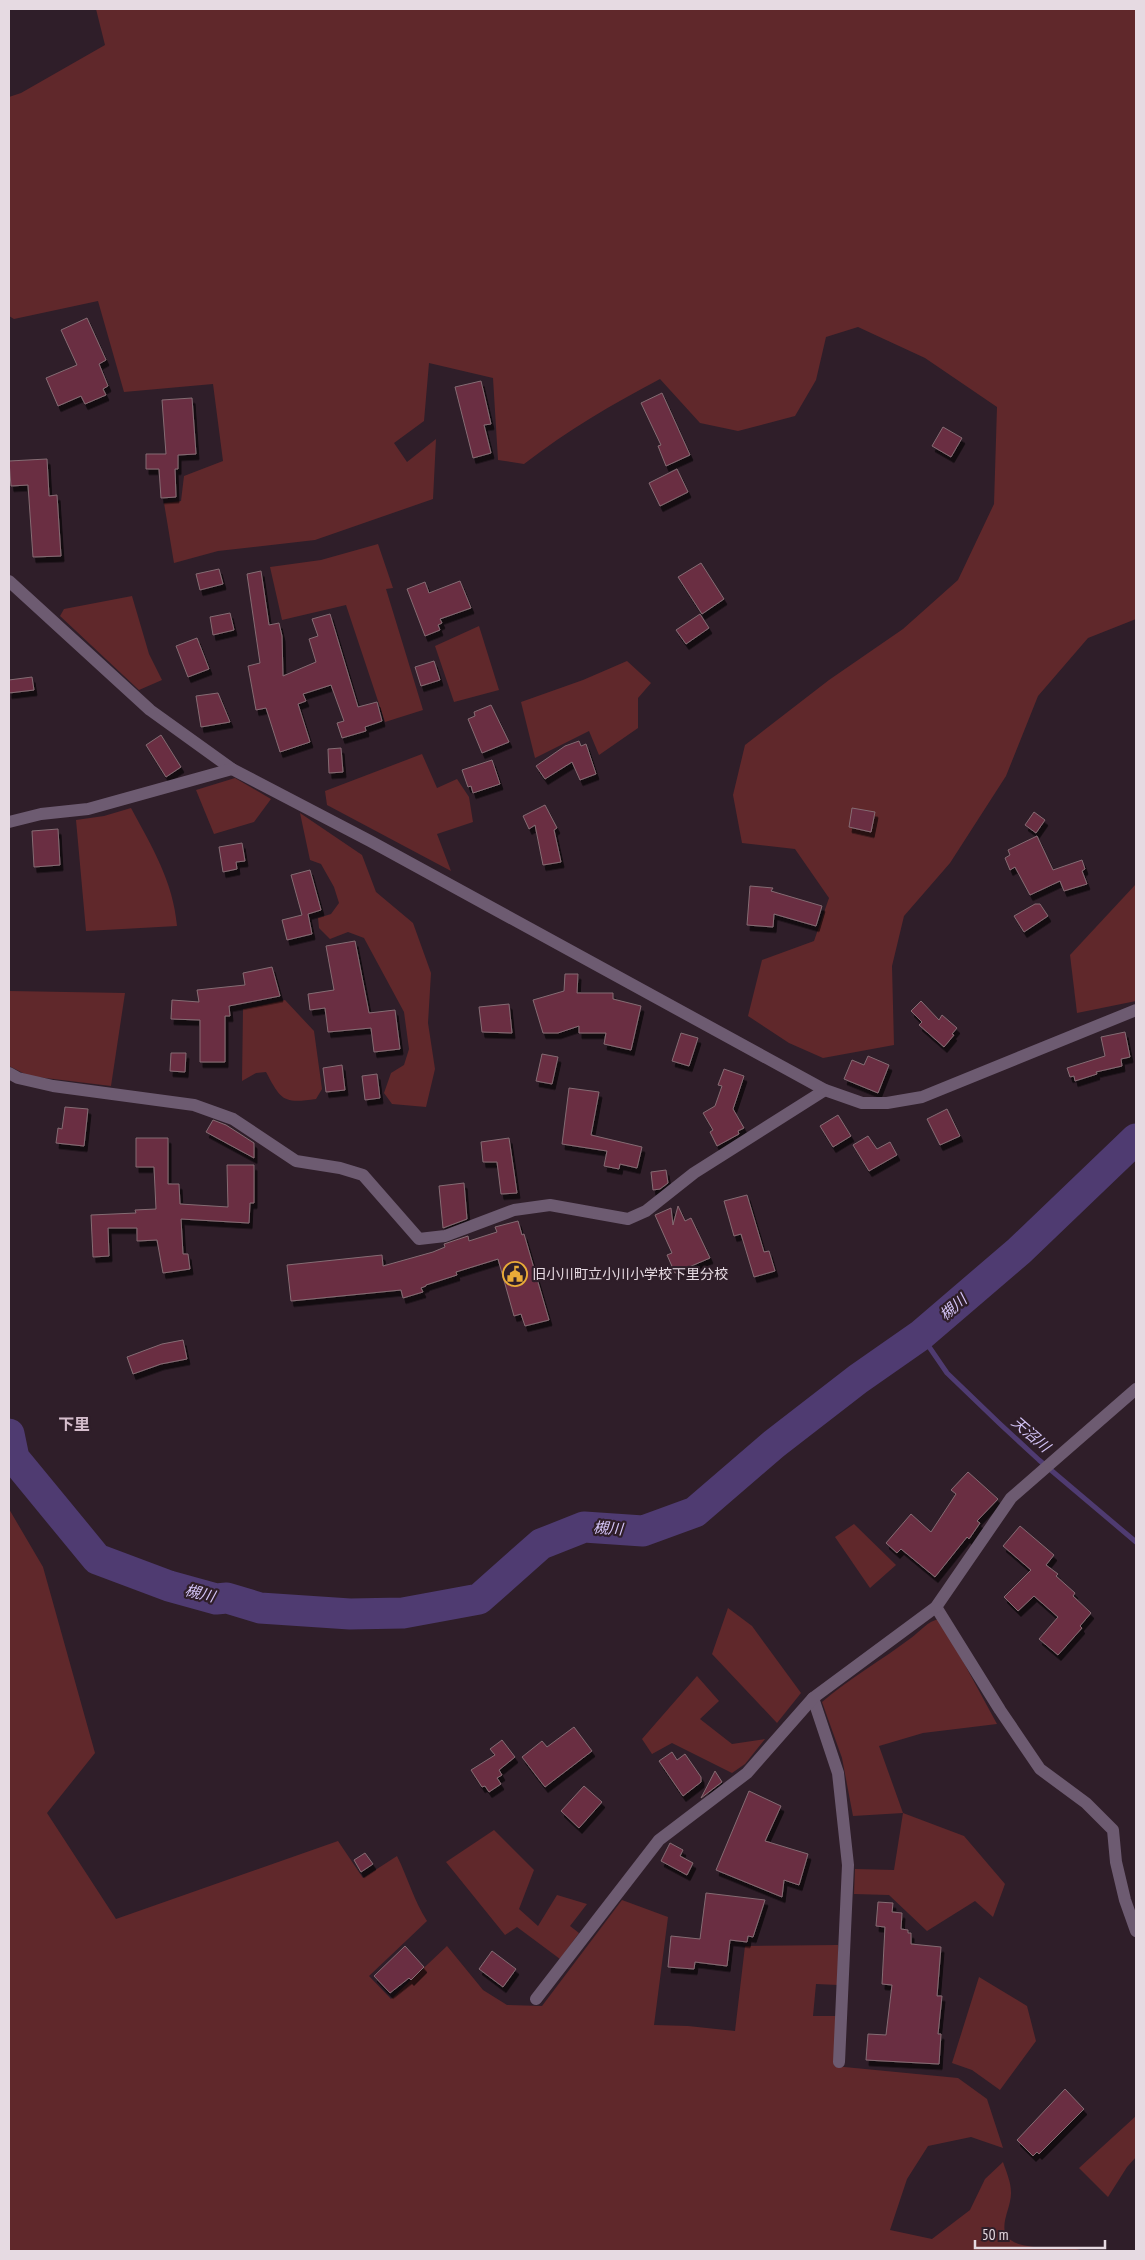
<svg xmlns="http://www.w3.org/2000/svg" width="1145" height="2260" font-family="'PT Sans Narrow','Noto Sans JP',sans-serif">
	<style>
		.green { fill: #60282b }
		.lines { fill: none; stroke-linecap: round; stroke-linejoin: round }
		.stream { stroke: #4f3b71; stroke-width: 5 }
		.river { stroke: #4f3b71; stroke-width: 31 }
		.building { fill: #6a2d43; stroke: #856c73; filter: url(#shadow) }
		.minor { stroke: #6d5b71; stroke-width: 12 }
		.labels { text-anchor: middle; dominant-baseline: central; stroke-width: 4.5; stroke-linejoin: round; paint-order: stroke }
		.poi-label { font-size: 14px; fill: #e6dae2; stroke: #2f1e29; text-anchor: start }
		.water-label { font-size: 15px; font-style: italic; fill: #d4c4f7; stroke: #2f1e29 }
		.quarter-label { font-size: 16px; font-weight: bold; fill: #d5bdcc; stroke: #2f1e29 }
	</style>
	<defs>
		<filter id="shadow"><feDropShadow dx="3" dy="5.5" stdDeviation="0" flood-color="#0009"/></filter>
	</defs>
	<rect width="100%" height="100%" fill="#2f1e29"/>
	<g class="green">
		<path d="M 96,9 L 1136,9 L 1136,619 L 1088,638 L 1038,696 L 1006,776 L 950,863 L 904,916 L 892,966 L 894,1045 L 823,1058 L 789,1043 L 748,1016 L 762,960 L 814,941 L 829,898 L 795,849 L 742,843 L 733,795 L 745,745 L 829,680 L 903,629 L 958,580 L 994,504 L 997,407 L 925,358 L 858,327 L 826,337 L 816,380 L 795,416 L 738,431 L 700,423 L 660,379 C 611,405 568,430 524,464 L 498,460 L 493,378 L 429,363 L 424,421 L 394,443 L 407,462 L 436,439 L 433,499 L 315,540 L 218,551 L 174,563 L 164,503 L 181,501 L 184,476 L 223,461 L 213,384 L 124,392 L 98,301 L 14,319 L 9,316 L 9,97 L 21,93 L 105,45 Z"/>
		<polygon points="378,544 393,588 386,589 423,710 385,722 346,605 282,620 270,567 321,560"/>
		<polygon points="132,596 149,654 162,680 139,690 60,616 64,609"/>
		<polygon points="479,626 499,690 454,702 435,646"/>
		<polygon points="627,661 651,683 638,698 638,728 599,755 589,731 535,758 521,702 583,680"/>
		<polygon points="422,754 437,788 457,779 469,797 473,822 437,834 451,871 327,805 325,791"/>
		<polygon points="235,778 271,799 254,822 214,834 196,790"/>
		<path d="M 131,808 C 152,847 173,881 177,926 L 86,931 L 76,820 L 104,816 Z"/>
		<polygon points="300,813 362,855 376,892 413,923 431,973 428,1023 435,1069 426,1107 392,1104 384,1093 391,1073 404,1065 409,1049 404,1012 364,938 348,932 330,939 319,928 318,918 331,914 339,903 334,887 321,864 310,860"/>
		<polygon points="1136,884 1136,1001 1077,1013 1070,955"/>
		<polygon points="9,991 125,993 111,1086 29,1076 9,1066"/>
		<path d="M 285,1000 L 314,1031 L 322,1089 L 316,1099 C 283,1104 281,1100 266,1072 L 256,1073 L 242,1081 L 243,1009 Z"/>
		<path d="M 9,1509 L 43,1567 L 95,1753 L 47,1813 L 116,1919 L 338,1841 L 363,1878 L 397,1856 C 408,1878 414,1901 427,1921 L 369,1976 L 391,1999 L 447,1946 L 483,1990 L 507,2005 L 542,2006 L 622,1900 L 668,1917 L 654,2025 L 688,2026 L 735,2031 L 745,1946 L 838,1945 L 838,1985 L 816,1984 L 813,2016 L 836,2016 L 834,2066 L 958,2078 L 987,2099 L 1003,2148 L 971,2137 L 928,2146 L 907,2179 L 890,2230 L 932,2239 L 970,2210 L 985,2179 L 1003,2162 C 1006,2171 1011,2182 1011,2192 C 1012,2212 987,2240 1028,2246 C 1048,2250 1065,2245 1085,2251 L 9,2251 Z"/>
		<polygon points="854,1524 896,1565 870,1588 835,1537"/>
		<polygon points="728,1608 752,1626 801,1693 777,1723 712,1654"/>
		<path d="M 940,1619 L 997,1724 L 923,1733 L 879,1746 L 903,1813 L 964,1836 L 1005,1884 L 993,1917 L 975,1901 L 927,1931 L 889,1895 L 854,1894 L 855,1869 L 894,1870 L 903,1813 L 853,1816 L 842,1758 L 822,1702 C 850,1678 882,1660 911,1638 C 921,1631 927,1621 940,1619 Z"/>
		<polygon points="697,1676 719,1701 700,1719 732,1744 765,1739 745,1764 732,1773 672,1743 652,1754 642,1739"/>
		<polygon points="494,1830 534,1870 519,1909 538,1926 557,1895 587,1904 570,1926 579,1933 560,1959 517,1927 505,1935 446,1862"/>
		<polygon points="979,1977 1027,2006 1036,2041 1000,2090 972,2070 952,2063"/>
		<polygon points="1136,2116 1136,2157 1127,2167 1108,2197 1079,2168"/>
	</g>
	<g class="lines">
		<polyline class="stream" points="921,1335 947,1373 999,1423 1039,1460 1136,1542"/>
		<polyline class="river" points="9,1434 14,1458 97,1559 169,1586 216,1599 227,1598 260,1608 350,1614 403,1613 479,1599 541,1544 584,1527 643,1531 695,1512 774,1444 858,1379 921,1335 1019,1251 1136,1139"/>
	</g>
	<g class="building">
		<polygon points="87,318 106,360 99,364 108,386 103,389 106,395 85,404 81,396 58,406 46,378 77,365 61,330"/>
		<polygon points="481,381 491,424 484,425 491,453 473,458 455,387"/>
		<polygon points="662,393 690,455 666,466 658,446 661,445 641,403"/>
		<polygon points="192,398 196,454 178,455 178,469 175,469 176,497 161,498 159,469 146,469 146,454 166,454 162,400"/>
		<polygon points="943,427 962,438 951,457 932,446"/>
		<polygon points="47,459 49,496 57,495 61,556 33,557 28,485 11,486 9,461"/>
		<polygon points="677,469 688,492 660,506 649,483"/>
		<polygon points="701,563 724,599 702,614 678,577"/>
		<polygon points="219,569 223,584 200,590 196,574"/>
		<polygon points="261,571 269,625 279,623 282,636 283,676 316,662 309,639 318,636 312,619 330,614 358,707 377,702 382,721 365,727 366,731 342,738 337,723 344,721 331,685 303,694 306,701 298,704 310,742 280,752 266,708 256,710 248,666 260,663 247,574"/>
		<polygon points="460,581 471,608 440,619 442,623 438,625 440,630 425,636 407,589 425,582 429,593"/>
		<polygon points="230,613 234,630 213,635 210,617"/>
		<polygon points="700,614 709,628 686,644 676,630"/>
		<polygon points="197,638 209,669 188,677 176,646"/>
		<polygon points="434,661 440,680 421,686 415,667"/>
		<polygon points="32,677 34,690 9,693 9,680"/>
		<polygon points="218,693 230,722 201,727 196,696"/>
		<polygon points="491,705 509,742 482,753 468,719 475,716 474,712"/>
		<polygon points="161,735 181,767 166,777 146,745"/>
		<polygon points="579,741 581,746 586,744 596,774 580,780 572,762 545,779 536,766 565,746"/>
		<polygon points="341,748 343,772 329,773 328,749"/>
		<polygon points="492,760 500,784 473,793 471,786 468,787 462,770"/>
		<polygon points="545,805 557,828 554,830 561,862 543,865 535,825 529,829 523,816"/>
		<polygon points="852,808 875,812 871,832 849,827"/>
		<polygon points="1034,812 1045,820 1036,833 1025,825"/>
		<polygon points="58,829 60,865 34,867 32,831"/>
		<polygon points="1037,836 1053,870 1082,860 1085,869 1082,871 1087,884 1064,891 1060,881 1030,895 1015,867 1010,870 1005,858 1010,855 1008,850"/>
		<polygon points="242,843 245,861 236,862 237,869 223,872 219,847"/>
		<polygon points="310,870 321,910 308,914 312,934 287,940 282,920 302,915 291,875"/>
		<polygon points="750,886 773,888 771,891 822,906 816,926 774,914 773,927 747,925"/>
		<polygon points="1035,904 1040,904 1048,916 1024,932 1014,916"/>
		<polygon points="355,941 369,1013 395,1010 400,1049 374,1052 371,1028 328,1032 325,1008 310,1010 308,994 334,990 326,946"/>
		<polygon points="272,967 280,996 229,1006 230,1016 225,1016 225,1062 200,1062 200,1020 171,1019 172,1000 199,1002 197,990 245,985 243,973"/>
		<polygon points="565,974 578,974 577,993 613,993 613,999 641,1006 631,1050 604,1044 606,1033 579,1033 579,1026 558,1033 543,1033 533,1000 564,991"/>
		<polygon points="921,1001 939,1020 942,1015 957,1028 952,1034 954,1035 944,1047 919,1025 922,1022 911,1011"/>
		<polygon points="509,1004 512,1033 482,1032 479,1007"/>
		<polygon points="1125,1032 1130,1057 1121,1059 1122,1066 1096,1072 1097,1074 1075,1081 1074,1076 1070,1077 1067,1068 1105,1056 1101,1037"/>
		<polygon points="681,1033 698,1038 689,1066 672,1061"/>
		<polygon points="171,1053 186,1053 185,1072 170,1071"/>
		<polygon points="542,1054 558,1057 552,1084 536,1081"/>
		<polygon points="868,1056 889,1065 878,1093 844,1079 852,1060 864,1065"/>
		<polygon points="342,1065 345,1090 326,1092 323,1068"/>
		<polygon points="724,1069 744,1076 733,1109 744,1128 738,1131 739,1134 717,1146 710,1132 713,1130 703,1113 715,1106 722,1086 718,1085"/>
		<polygon points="377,1074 380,1098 365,1100 362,1076"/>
		<polygon points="569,1088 599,1092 591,1135 642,1147 637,1168 620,1164 619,1169 604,1166 607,1151 562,1144"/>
		<polygon points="65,1107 88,1109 84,1146 56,1143 58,1128 62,1129"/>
		<polygon points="947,1109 960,1136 940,1145 927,1119"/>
		<polygon points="838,1115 851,1136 833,1147 820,1126"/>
		<polygon points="213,1120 226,1125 254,1143 254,1158 206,1132"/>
		<polygon points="868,1136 877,1149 890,1142 897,1155 869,1171 853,1145"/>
		<polygon points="136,1138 168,1138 168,1184 179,1184 180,1204 228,1207 227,1165 254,1165 254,1203 250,1203 249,1223 181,1219 183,1254 188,1254 190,1269 163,1273 157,1240 137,1241 137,1228 108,1228 109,1256 93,1257 91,1215 136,1213 135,1210 156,1209 154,1167 136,1167"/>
		<polygon points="509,1138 517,1193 501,1194 497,1162 483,1162 481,1142"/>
		<polygon points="666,1170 668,1183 660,1189 653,1190 651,1172"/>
		<polygon points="464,1183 467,1219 443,1228 439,1186"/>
		<polygon points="747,1195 764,1252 769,1251 775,1271 754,1277 741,1234 734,1236 724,1201"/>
		<polygon points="678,1206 685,1221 691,1218 710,1258 675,1273 667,1255 672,1253 655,1215 671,1208 673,1225"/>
		<polygon points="518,1221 522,1235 524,1234 549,1320 525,1326 521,1314 514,1316 498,1259 456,1272 457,1275 426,1285 426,1286 421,1288 423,1292 403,1298 401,1290 291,1301 287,1265 382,1255 383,1266 433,1252 445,1247 444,1244 468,1236 469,1241 497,1232 495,1227"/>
		<polygon points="183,1340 187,1359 161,1364 133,1374 127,1357 162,1344"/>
		<polygon points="968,1472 998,1499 977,1521 980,1523 969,1539 967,1537 935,1577 901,1549 897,1553 886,1543 911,1514 931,1532 956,1494 951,1490"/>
		<polygon points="1020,1526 1054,1555 1046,1565 1058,1574 1056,1576 1075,1593 1073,1596 1091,1613 1080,1626 1082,1628 1058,1655 1039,1639 1058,1617 1034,1596 1018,1611 1004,1597 1031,1570 1003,1546"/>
		<polygon points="574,1727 592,1751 545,1787 522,1757 542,1741 547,1747"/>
		<polygon points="502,1740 515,1757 499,1770 502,1775 497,1778 501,1784 489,1792 485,1786 482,1787 471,1770 495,1755 490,1749"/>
		<polygon points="672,1752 677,1760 685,1754 701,1777 701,1782 683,1796 659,1761"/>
		<polygon points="715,1771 722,1782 701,1798"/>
		<polygon points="584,1786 602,1802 579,1828 561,1811"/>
		<polygon points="749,1791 781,1806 765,1841 808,1854 799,1885 784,1880 782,1897 716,1870"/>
		<polygon points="670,1843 683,1850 680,1856 693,1863 687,1875 661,1861"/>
		<polygon points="365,1853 373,1864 361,1872 354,1860"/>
		<polygon points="706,1893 765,1900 753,1937 748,1936 747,1942 730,1940 727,1966 695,1962 694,1969 668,1967 671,1936 700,1939"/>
		<polygon points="878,1902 893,1903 892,1912 902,1913 901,1929 908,1930 908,1933 911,1933 911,1944 941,1947 937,1996 942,1996 938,2034 941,2034 939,2064 866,2060 868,2034 886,2035 892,1985 882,1984 885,1927 876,1926"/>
		<polygon points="405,1946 424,1967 411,1980 409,1978 390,1993 374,1976"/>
		<polygon points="492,1951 516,1969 503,1987 479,1969"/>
		<polygon points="1065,2089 1084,2109 1039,2154 1037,2152 1033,2156 1017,2140"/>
	</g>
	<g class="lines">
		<g class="minor">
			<polyline points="9,581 150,710 232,769 370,841 825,1090 862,1103 887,1103 922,1097 1136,1010"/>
			<polyline points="9,822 41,814 88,809 232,769"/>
			<polyline points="9,1073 18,1078 53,1086 194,1105 233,1119 296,1161 340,1168 363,1175 419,1239 445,1236 514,1210 550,1205 628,1219 646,1211 694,1173 825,1090"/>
			<polyline points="936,1607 1000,1710 1040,1769 1086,1803 1113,1830 1116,1862 1125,1900 1136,1931"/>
			<polyline points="813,1698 838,1773 848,1865 839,2062"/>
			<polyline points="536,1999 659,1840 747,1773 813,1698 936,1607 1011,1498 1136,1389"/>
		</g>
	</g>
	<defs>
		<symbol id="civic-ring" viewBox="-11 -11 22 22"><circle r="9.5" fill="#2f1e29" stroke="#e9ab38" stroke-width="1.5"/><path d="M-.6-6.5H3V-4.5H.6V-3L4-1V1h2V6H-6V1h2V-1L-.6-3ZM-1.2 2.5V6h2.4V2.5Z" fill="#e9ab38"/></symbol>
	</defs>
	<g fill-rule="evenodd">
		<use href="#civic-ring" x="501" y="1260" width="28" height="28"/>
	</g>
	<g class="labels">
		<g class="poi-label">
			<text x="532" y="1274">旧小川町立小川小学校下里分校</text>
		</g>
		<g class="water-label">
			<text transform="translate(953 1307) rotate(-41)">槻川</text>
			<text transform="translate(1031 1434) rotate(41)">天沼川</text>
			<text transform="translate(608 1528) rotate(4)">槻川</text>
			<text transform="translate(200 1593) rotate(14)">槻川</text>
		</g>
		<g class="quarter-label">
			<text x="74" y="1424">下里</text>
		</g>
	</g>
	<rect width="1145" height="2260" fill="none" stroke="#e6dae2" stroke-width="20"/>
	<path d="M975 2240v8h130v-8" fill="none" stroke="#e6dae2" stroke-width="2.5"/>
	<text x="982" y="2240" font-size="15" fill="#e6dae2" stroke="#2f1e29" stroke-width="4" paint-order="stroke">50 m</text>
</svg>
